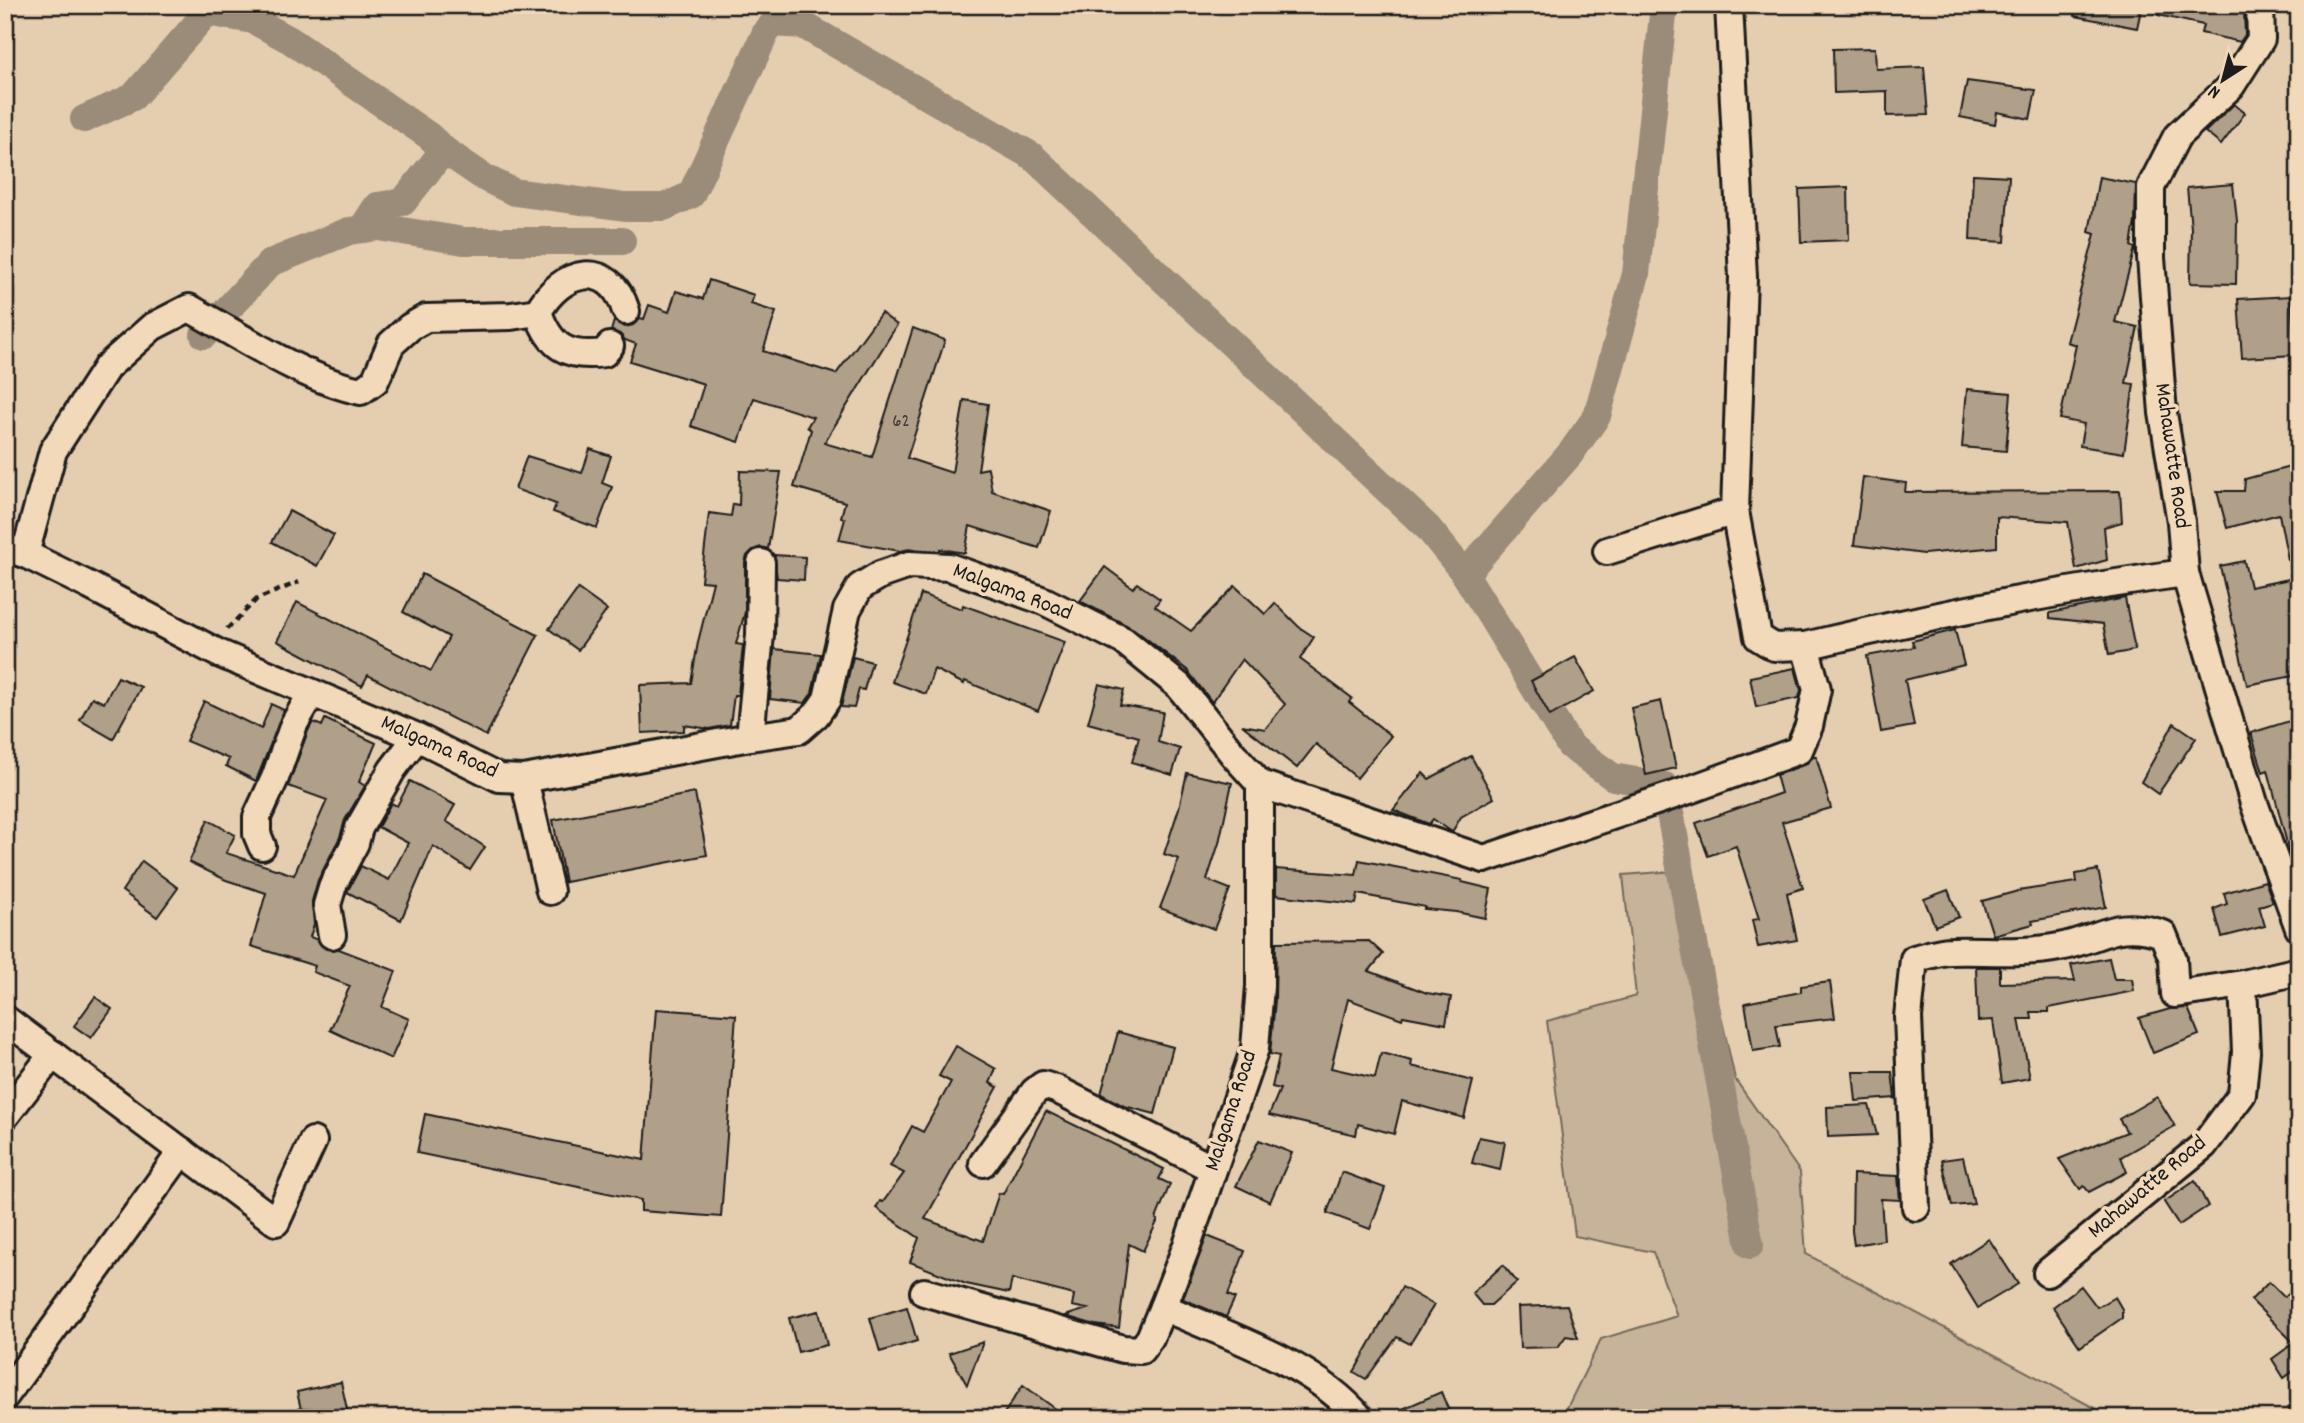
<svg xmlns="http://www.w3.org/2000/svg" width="2304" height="1423" font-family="Dekko,sans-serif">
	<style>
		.grass { fill: #c7b39a; stroke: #72685b; stroke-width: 2 }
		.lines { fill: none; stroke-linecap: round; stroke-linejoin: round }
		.canal { stroke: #9b8b79; stroke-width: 28 }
		.building { fill: #b09f89; stroke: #1c1c1c; stroke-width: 2 }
		.minor-casing { stroke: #1c1c1c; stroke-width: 32 }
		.path { stroke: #1c1c1c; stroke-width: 4.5; stroke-dasharray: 7 5; stroke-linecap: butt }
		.minor { stroke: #f2d9b9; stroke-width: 26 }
		.labels { text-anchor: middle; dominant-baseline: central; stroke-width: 7; stroke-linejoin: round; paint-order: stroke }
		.number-label { font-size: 19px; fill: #413d37 }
		.street-label { font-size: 23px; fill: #1c1c1c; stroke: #f2d9b9 }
	</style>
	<rect width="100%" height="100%" fill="#e5ceb0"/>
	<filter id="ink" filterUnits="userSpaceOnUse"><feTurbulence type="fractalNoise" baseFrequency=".0143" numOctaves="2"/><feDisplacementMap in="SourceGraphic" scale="14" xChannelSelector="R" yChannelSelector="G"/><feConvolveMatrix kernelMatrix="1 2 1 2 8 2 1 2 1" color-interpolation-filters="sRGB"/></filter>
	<g filter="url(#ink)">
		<polygon class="grass" points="1689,870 1735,1079 1800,1172 1806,1254 2113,1418 1562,1418 1601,1339 1677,1316 1653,1252 1575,1236 1547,1021 1636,996 1623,875"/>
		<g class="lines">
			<g class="canal">
				<polyline points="84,119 133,97 207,12 253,20 290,40 429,136 444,150 485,178 514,192 625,207 664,207 691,195 766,32 774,23 803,25 1032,156 1428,528 1465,574 1570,746 1613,777 1665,786 1750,1245"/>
				<polyline points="362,229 377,206 403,202 444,150"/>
				<polyline points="204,335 270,263 349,231 378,227 464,241 622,241"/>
				<polyline points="1465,574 1570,454 1597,416 1636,274 1664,5"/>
			</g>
		</g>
		<g class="building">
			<polygon points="2076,5 2142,5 2137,28 2075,16"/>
			<polygon points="2159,5 2242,5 2241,9 2244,10 2245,35 2240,42 2201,33 2203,25 2158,15"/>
			<polygon points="1875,48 1876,69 1924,67 1928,115 1887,116 1887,91 1834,93 1833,49"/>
			<polygon points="1967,81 2036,90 2030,119 1997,112 1995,124 1960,117"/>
			<polygon points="2234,104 2245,113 2221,145 2205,132"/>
			<polygon points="1973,174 2009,176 2005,242 1970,240"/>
			<polygon points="2099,177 2136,184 2135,222 2131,246 2135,248 2115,322 2138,327 2126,383 2134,384 2124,453 2080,446 2084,424 2060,419 2076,345 2067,342 2095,234 2089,232"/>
			<polygon points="2233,184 2237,221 2236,284 2190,283 2191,228 2187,188"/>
			<polygon points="1848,187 1849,240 1801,242 1799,189"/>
			<polygon points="709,280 754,295 751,304 776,312 763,351 836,374 881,313 897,325 824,443 872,457 913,328 945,340 907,458 952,473 964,400 988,404 978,470 988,468 992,491 1051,511 1039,548 970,526 965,553 940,549 940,551 910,549 900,551 839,540 845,519 841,517 845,502 794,487 811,430 807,427 813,417 754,398 739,442 691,426 704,384 630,361 636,344 625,340 620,334 611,331 614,321 625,327 633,325 640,318 644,319 649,305 669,312 676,291 703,299"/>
			<polygon points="2291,296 2295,355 2242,358 2238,299"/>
			<polygon points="1967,389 2011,393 2006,451 1962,447"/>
			<polygon points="590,449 611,456 602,483 612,487 597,528 553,512 556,504 515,489 527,456 582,473"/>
			<polygon points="2290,467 2299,499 2299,559 2288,560 2279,514 2227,528 2217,491 2244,491 2245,479"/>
			<polygon points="740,471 781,472 768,549 761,547 753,550 747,556 745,562 745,612 736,644 743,645 738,695 734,695 730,725 709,729 684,725 684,731 642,733 640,685 691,683 698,642 713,582 701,581 709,513 731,516 733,504 739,505"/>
			<polygon points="1863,477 1906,483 1905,492 2120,491 2122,522 2104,527 2107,560 2076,569 2068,522 1997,517 1997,547 1924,554 1854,545"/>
			<polygon points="289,511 334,535 317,566 272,542"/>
			<polygon points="774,555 805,557 804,580 777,578"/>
			<polygon points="2244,561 2250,587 2299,577 2299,675 2247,685 2220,566"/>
			<polygon points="1105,567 1133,588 1137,583 1160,599 1155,606 1191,631 1235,586 1265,614 1275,603 1299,627 1314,637 1300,659 1352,698 1349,702 1391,736 1357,778 1316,744 1297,768 1242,725 1265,729 1285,704 1242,659 1212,702 1187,670 1134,629 1080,601"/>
			<polygon points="422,574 538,635 486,736 368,675 362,686 277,641 297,602 431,671 449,637 403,612"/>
			<polygon points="578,589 607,610 578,650 549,629"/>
			<polygon points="921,594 962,609 963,605 1065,642 1038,711 965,681 964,684 934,669 926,694 892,682"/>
			<polygon points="2125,598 2135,650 2109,655 2103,624 2050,618 2050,613"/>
			<polygon points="1955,630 1964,665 1905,680 1914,726 1881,732 1867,656 1914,647 1912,641"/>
			<polygon points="774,649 821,654 812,693 805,703 770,699"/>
			<polygon points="853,657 872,662 864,690 859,689 854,708 841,707"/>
			<polygon points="1575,657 1594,691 1550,716 1531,681"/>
			<polygon points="1795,668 1801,690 1799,698 1756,707 1750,677"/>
			<polygon points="118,677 141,687 113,739 80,720 92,697 104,703"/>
			<polygon points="1099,684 1124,690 1120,705 1163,712 1158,742 1180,749 1172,775 1132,762 1139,737 1088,723"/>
			<polygon points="204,701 261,729 271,704 284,710 256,781 226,766 229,759 186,741"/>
			<polygon points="1661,701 1676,768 1646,775 1631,708"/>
			<polygon points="2299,718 2299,862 2292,863 2268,770 2263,772 2251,733"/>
			<polygon points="325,719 376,743 359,782 365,786 345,820 340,837 318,880 312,901 314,924 310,937 318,940 326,949 339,949 396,971 382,1007 409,1019 391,1059 330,1030 350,986 313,972 315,966 251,946 266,893 226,880 189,862 208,820 235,835 226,853 294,875 327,800 288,786 308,731 313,722 322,726"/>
			<polygon points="2174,723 2196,738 2158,794 2141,782"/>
			<polygon points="1471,756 1494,798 1461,817 1452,832 1433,819 1429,824 1393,810 1423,773 1429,779"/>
			<polygon points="1813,756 1816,756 1831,808 1782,822 1803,888 1787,893 1797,940 1758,947 1752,920 1759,919 1736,846 1708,856 1696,823 1781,793 1776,775 1804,765"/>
			<polygon points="1187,773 1232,783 1219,843 1207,880 1230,889 1214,929 1160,908 1179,859 1164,854 1179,808"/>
			<polygon points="410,781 455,805 446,821 485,847 470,870 433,846 401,920 347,892 361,866 389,880 408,843 378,827 391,803 397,806"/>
			<polygon points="695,793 707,855 565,882 553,820"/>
			<polygon points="1359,860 1462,880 1462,882 1491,889 1485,918 1456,912 1424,909 1425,907 1358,894 1356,904 1276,895 1276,869 1356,875"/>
			<polygon points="142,861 178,888 157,917 122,891"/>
			<polygon points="2098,870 2106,907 2032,921 2033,924 1993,935 1982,901 2018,891 2077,882 2076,874"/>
			<polygon points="2265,881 2273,902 2259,906 2265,926 2222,937 2214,909 2227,904 2224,893"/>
			<polygon points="1948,890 1959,917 1935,926 1924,899"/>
			<polygon points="1369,941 1383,954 1369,971 1427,993 1451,997 1446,1024 1403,1016 1402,1019 1348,999 1331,1068 1375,1078 1381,1053 1412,1061 1411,1066 1473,1081 1464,1118 1402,1101 1394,1134 1358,1124 1356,1135 1269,1115 1280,1089 1272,1087 1279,1056 1270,1054 1275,1000 1276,942"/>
			<polygon points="2109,958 2114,979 2132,979 2134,991 2049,1008 2049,1012 2031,1012 2032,1019 2019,1019 2030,1078 2002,1083 1993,1020 1978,1021 1976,967 2000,967 2000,983 2075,981 2071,965"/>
			<polygon points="1830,982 1835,1018 1776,1025 1780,1047 1753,1051 1745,1003 1801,992 1801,986"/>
			<polygon points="95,997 112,1009 91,1038 74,1026"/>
			<polygon points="2188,1008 2199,1035 2153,1053 2139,1018 2170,1009"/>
			<polygon points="656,1009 736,1015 721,1217 641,1211 641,1200 417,1153 425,1114 644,1160"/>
			<polygon points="1118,1032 1173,1047 1155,1114 1124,1106 1101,1094"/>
			<polygon points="956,1046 996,1069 990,1083 998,1087 925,1219 983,1241 999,1193 1003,1194 1046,1111 1164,1169 1159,1179 1170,1184 1156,1219 1158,1220 1143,1251 1129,1244 1119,1328 1095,1325 1065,1316 1087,1309 1072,1306 1074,1295 1012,1279 1009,1293 966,1284 910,1262 919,1238 876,1208 880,1201 883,1202 904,1173 890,1166 912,1126 923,1132 951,1082 939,1076"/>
			<polygon points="1853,1072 1892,1072 1895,1098 1856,1101"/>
			<polygon points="2157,1097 2175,1126 2121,1157 2127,1172 2089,1192 2084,1186 2080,1189 2059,1159 2127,1132 2119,1119"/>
			<polygon points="1869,1105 1877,1135 1828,1137 1827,1107"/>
			<polygon points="1479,1137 1505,1142 1500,1170 1472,1163"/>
			<polygon points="1259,1140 1292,1153 1270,1202 1236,1186"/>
			<polygon points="1963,1157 1974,1204 1952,1206 1942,1160"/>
			<polygon points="1342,1172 1385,1188 1370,1229 1327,1213"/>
			<polygon points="1853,1174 1898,1176 1900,1200 1881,1199 1884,1240 1854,1245 1852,1231"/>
			<polygon points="2195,1181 2208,1206 2179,1225 2164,1202"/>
			<polygon points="1207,1236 1245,1251 1228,1295 1235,1298 1226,1317 1183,1299"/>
			<polygon points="1989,1239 2018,1284 1978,1308 1951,1264"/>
			<polygon points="1503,1265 1517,1282 1491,1305 1482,1305 1472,1293"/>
			<polygon points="2269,1282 2284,1297 2299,1284 2299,1367 2284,1378 2272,1359 2294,1343 2251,1300"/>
			<polygon points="2081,1286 2097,1307 2115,1297 2122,1309 2122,1318 2080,1347 2053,1307"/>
			<polygon points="1402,1287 1434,1305 1410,1344 1397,1337 1366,1379 1354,1372"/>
			<polygon points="1567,1305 1578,1338 1566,1336 1558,1347 1520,1348 1518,1307"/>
			<polygon points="907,1307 917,1341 880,1352 870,1318"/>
			<polygon points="819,1311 827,1345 798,1352 789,1318"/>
			<polygon points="983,1342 967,1385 949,1353"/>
			<polygon points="341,1382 349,1418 303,1418 297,1392"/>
			<polygon points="1023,1385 1068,1418 1001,1418"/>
			<polygon points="1441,1392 1452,1418 1382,1418"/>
		</g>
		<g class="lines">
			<defs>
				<g id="minor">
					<polyline points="1729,5 1743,277 1735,511 1758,637 1774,647 1805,646"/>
					<polyline points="2260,5 2261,39 2231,86 2177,136 2151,187 2151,258 2163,413 2181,522 2185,573 2254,803 2299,928"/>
					<path d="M 538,312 C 560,270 610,257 626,311"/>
					<path d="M 5,548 L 25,554 L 90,586 L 218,653 L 417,737 L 499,778 L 524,779 L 750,737 L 799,730 L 816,715 L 827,699 L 847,610 L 860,587 L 880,575 L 909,565 L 949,567 L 1044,601 L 1124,641 L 1179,686 L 1233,754 L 1260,784 L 1260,986 L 1255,1048 L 1187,1245 L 1163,1307 C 1229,1337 1312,1362 1360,1418"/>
					<polyline points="1607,551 1735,511"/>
					<path d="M 25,554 L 53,451 L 107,367 L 152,327 L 189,308 C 241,336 305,380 361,391 L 375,381 L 391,344 L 410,327 L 426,318 L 511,316 L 538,312 C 550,347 567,358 604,353 L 610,346"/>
					<polyline points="750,737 760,635 761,563"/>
					<polyline points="524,779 550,891"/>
					<path d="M 1260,784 L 1484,859 L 1689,790 L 1799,750 L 1809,726 L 1817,689 L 1805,646 C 1931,616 2057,590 2185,573"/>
					<polyline points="262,846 257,834 257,817 275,778 294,724 312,693"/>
					<polyline points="332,935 327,905 333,885 355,843 359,828 392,770 417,737"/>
					<polyline points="5,1019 276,1222 313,1141"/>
					<polyline points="5,1116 53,1054"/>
					<polyline points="983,1163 1034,1092 1043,1085 1056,1089 1213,1169"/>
					<path d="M 1916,1207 L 1908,1017 L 1914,959 C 1926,956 1939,951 1951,951 C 1986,950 2023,954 2059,947 C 2101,939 2115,918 2163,934 L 2173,959 L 2175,994 L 2243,984"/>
					<polyline points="2047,1273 2204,1145 2242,1094 2246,1052 2243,984 2299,971"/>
					<polyline points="924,1292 1123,1349 1141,1350 1150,1338 1163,1307"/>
					<polyline points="5,1396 182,1151"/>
				</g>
			</defs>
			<use href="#minor" class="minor-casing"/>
			<g class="path">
				<polyline points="227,629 257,599 299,582"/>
				<polyline points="2279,1418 2299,1399"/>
			</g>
			<use href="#minor" class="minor"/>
		</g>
	</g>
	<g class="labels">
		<g class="number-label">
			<text x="901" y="422">62</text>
		</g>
		<g class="street-label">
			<text transform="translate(2171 456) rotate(82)">Mahawatte Road</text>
			<text transform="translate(1012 593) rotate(21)">Malgama Road</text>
			<text transform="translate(439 748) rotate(24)">Malgama Road</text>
			<text transform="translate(1232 1111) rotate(-72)">Malgama Road</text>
			<text transform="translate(2148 1188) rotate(-40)">Mahawatte Road</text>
		</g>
	</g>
	<rect width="2304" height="1423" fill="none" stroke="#f2d9b9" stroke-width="28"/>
	<rect x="14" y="14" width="2276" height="1395" fill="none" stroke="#1c1c1c" stroke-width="2.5" filter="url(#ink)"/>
	<g transform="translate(2223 80) rotate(216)" stroke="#f2d9b9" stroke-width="5" paint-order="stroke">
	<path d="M0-5L12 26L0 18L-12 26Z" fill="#1c1c1c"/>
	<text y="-10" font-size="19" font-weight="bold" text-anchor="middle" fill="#1c1c1c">N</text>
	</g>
</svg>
